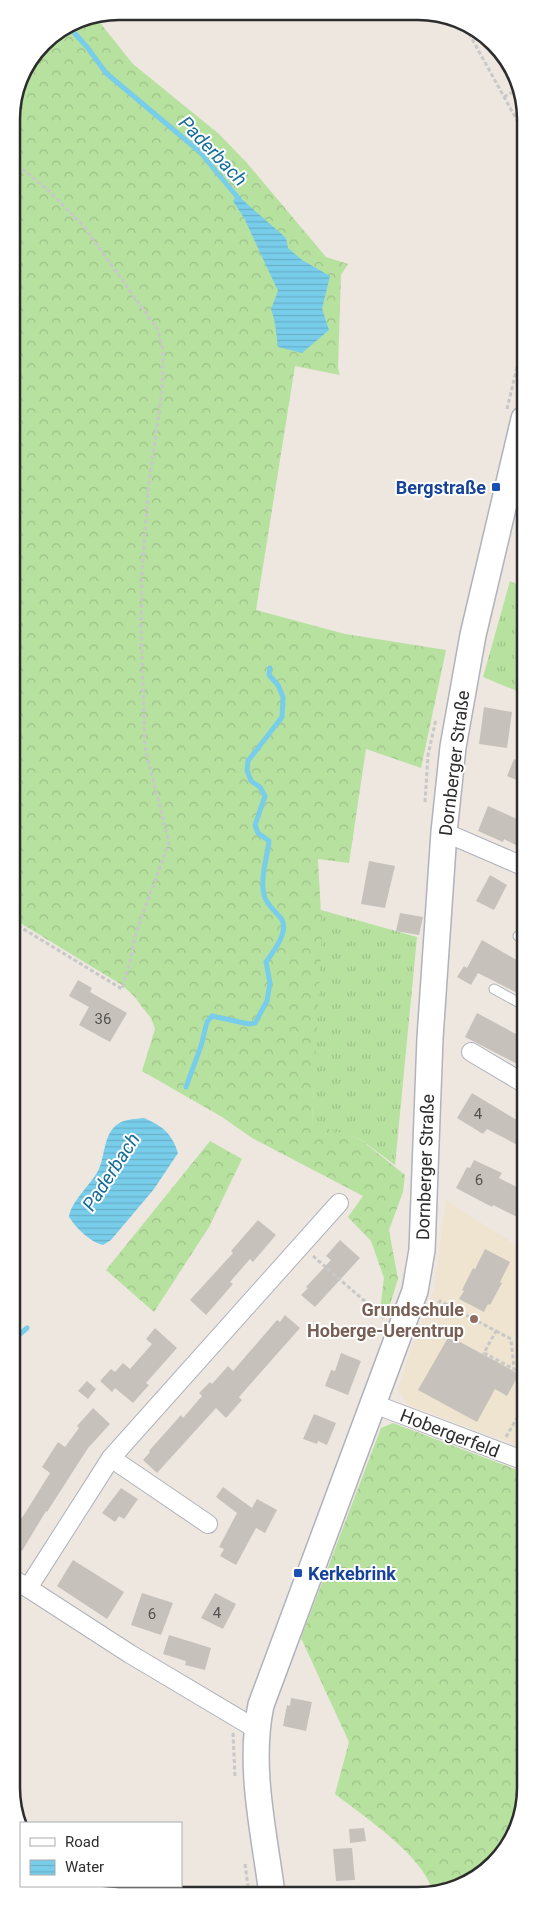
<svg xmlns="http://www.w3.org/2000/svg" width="537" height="1907" font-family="Roboto,sans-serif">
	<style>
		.education { fill: #eee4d0 }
		.grass { fill: url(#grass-tufts) }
		.forest { fill: url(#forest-crowns) }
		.water { fill: url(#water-rules) }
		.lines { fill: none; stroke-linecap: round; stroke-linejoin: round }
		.stream { stroke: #78cdea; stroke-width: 5 }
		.building { fill: #c6c2bb }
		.lane-casing { stroke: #b0b2bc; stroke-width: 11 }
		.street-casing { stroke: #b0b2bc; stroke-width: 20 }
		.secondary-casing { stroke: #b0b2bc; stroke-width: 28 }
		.path { stroke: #c8c8c8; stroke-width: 3; stroke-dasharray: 4 2.5; stroke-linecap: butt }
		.lane { stroke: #fff; stroke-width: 9 }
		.street { stroke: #fff; stroke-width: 18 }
		.secondary { stroke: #fff; stroke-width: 25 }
		.transit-dot { fill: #1a4fb4; stroke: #fff; stroke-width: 2 }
		.education-dot { fill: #8d6e63; stroke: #fff; stroke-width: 2 }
		.labels { text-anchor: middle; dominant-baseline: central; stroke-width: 4; stroke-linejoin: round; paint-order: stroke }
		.number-label { font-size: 15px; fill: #535250 }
		.transit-label { font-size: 18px; font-weight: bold; fill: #164399; stroke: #fff; text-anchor: end }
		.street-label { font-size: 18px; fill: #2d2d2d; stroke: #fff }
		.education-label { font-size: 18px; font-weight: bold; fill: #785e54; stroke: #fff; text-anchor: end }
		.water-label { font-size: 19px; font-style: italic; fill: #146d99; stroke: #fff }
		.rim { fill: none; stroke: #2d2d2d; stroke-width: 2.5 }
	</style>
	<defs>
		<pattern id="grass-tufts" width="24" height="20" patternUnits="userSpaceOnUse" patternTransform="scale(1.25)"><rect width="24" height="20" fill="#b7e19f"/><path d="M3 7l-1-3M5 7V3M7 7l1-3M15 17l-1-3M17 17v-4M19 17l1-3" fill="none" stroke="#9ec189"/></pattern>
		<pattern id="forest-crowns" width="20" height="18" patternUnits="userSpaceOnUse" patternTransform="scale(1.25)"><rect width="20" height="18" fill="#b7e19f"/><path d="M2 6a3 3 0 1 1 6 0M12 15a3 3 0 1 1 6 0" fill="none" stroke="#9ec189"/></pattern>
		<pattern id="water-rules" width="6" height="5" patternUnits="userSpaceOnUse" patternTransform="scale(1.25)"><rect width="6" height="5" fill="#78cdea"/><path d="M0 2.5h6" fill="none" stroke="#68b0c9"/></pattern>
	</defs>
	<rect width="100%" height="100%" fill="#ede7e0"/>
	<polygon class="education" points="446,1200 525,1251 525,1448 408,1405 398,1390 411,1349 434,1290"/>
	<g class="grass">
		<polygon points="510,581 524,588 524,694 483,677"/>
		<polygon points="321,910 417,937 395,1165 360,1139 312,1125"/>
	</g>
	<g class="forest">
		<polygon points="109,13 101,24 133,64 219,134 247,163 326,257 348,264 341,275 338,369 340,375 295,366 256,610 345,634 446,650 421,768 366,749 349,863 318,859 322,932 312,1124 360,1139 405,1175 403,1192 389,1230 398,1279 386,1317 380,1310 384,1278 371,1241 348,1217 363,1196 252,1138 222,1117 142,1071 155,1029 151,1018 142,1007 134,996 122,985 12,918 11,113 20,78 43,43 78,19"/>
		<polygon points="210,1141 242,1159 209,1227 154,1312 106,1270"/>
		<path d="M 393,1423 L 525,1473 L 526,1794 L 499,1859 L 438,1894 L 434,1894 C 423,1855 366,1818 335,1794 L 349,1742 L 301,1638 L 381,1428 Z"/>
	</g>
	<g class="water">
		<path d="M 237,195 L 286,238 L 288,248 L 302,260 L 330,276 L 322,309 L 329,330 L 302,353 L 278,347 C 276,333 276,323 271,309 L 278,291 L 244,218 L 233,201 Z"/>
		<path d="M 144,1118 C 162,1126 172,1133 178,1153 L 154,1189 L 111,1240 L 103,1245 C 89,1241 77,1229 69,1217 C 71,1201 91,1185 99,1169 C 105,1155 104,1133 118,1124 C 125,1119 136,1119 144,1118 Z"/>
	</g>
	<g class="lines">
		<g class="stream">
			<polyline points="68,26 87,47 106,73 200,152 239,199"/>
			<path d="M 186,1087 L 201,1046 L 207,1022 L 212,1016 L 249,1024 L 255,1023 L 267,1001 L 270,983 L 266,962 C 274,951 291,929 280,917 C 274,910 266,904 264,895 C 260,877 267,859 269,841 L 258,833 L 255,825 L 265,796 L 260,787 L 251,781 L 247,770 L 248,761 L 282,717 L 283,697 L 278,685 L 269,675 L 270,668"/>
			<polyline points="13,1340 27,1328"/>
		</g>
	</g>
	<g class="building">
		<polygon points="484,707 512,712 507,748 479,744"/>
		<polygon points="514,759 524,763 524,783 507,776"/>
		<polygon points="488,806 524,822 525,850 504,839 503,842 478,831"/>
		<polygon points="369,861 395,866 385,908 361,904"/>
		<polygon points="490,875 507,885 494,910 476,901"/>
		<polygon points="400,913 423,917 419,935 396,931"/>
		<polygon points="482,940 525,965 525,997 478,973 471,985 457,977 464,966 467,968"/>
		<polygon points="78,980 92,988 90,992 127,1013 110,1042 79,1025 89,1007 69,996"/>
		<polygon points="477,1013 525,1039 525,1068 465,1037"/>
		<polygon points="472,1093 525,1125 525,1149 487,1129 483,1134 457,1118"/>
		<polygon points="474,1160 502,1173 499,1178 525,1191 525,1211 521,1219 493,1205 492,1207 456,1188 467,1167 470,1168"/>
		<polygon points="258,1220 276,1235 253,1262 250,1259 230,1282 233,1284 206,1315 190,1300 233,1253 231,1251"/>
		<polygon points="340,1240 360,1258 315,1307 301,1295 308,1288 306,1287 331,1260 326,1256"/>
		<polygon points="485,1249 510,1262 500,1282 502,1283 490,1305 488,1304 484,1312 459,1299 464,1291 462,1290 473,1268 475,1269"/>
		<polygon points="285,1315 300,1328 239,1397 242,1400 226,1418 216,1408 157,1473 143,1460 150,1452 149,1451 181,1415 183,1418 202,1396 199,1393 210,1382 212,1384 228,1366 233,1371 277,1320 280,1322"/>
		<polygon points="155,1328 177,1348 146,1383 149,1385 133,1403 115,1388 112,1392 100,1381 111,1369 115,1372 123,1363 130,1369 152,1344 146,1339"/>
		<polygon points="449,1336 519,1374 507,1396 495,1389 477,1422 418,1390"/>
		<polygon points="341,1353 361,1361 348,1395 325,1386 331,1370 335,1371"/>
		<polygon points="87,1381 96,1389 88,1399 78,1391"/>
		<polygon points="93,1408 110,1424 88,1448 47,1512 46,1511 22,1551 13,1546 13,1524 18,1516 22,1518 50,1473 42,1467 58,1442 65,1447 79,1428 77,1426"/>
		<polygon points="314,1414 336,1423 327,1445 318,1441 317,1444 303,1439"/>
		<polygon points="223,1487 252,1508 257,1499 277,1510 265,1533 256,1528 236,1565 220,1556 224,1549 219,1547 237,1513 216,1497"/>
		<polygon points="121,1488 138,1499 124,1519 119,1516 115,1522 102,1513"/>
		<polygon points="73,1560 124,1592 107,1619 57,1586"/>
		<polygon points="142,1593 173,1603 161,1635 131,1625"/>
		<polygon points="215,1593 236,1604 223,1629 201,1618"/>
		<polygon points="169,1635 211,1648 205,1670 185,1665 186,1661 163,1654"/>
		<polygon points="291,1698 312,1702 306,1731 283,1726 287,1705 290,1706"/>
		<polygon points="364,1828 366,1841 350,1843 349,1829"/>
		<polygon points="352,1848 355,1880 336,1881 333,1849"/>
	</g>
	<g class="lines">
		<defs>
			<g id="lane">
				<polyline points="518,936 525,940"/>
				<polyline points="494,989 525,1006"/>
			</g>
			<g id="street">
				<polyline points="444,832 525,867"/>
				<polyline points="471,1052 525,1084"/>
				<polyline points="374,1404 525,1461"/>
				<polyline points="111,1458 208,1524"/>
				<polyline points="13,1579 28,1588"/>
				<polyline points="256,1729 130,1654 28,1588 111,1458 339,1203"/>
			</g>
			<path id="secondary" d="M 272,1894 C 264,1832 248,1766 261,1705 L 415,1291 L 422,1250 L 430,1038 L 444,832 L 453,747 L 473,635 L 524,419"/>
		</defs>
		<use href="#lane" class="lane-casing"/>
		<use href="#street" class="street-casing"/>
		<use href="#secondary" class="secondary-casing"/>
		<g class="path">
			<polyline points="466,28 524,133"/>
			<polyline points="504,97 518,89"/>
			<polyline points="12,161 47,189 85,228 158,330 163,350 162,391 148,490 142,573 141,626 145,748 169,842 135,936 130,962 122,989 12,922"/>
			<polyline points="507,409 524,338"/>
			<polyline points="425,802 428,755 436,719"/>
			<polyline points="313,1256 384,1318"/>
			<polyline points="429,1309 435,1309 440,1301 496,1331 484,1353 525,1375"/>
			<polyline points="496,1331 511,1339 514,1368"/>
			<polyline points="506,1437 525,1404"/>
			<polyline points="233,1733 235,1776"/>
			<polyline points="245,1864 249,1894"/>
		</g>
		<use href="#lane" class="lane"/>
		<use href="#street" class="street"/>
		<use href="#secondary" class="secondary"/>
	</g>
	<g class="transit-dot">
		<rect x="491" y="482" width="10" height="10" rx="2.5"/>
		<rect x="293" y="1568" width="10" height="10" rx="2.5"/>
	</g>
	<circle class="education-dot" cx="474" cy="1319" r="5"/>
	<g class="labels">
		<g class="number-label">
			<text x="103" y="1019">36</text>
			<text x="478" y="1114">4</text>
			<text x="479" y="1180">6</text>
			<text x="217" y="1613">4</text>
			<text x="152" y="1614">6</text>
		</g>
		<g class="transit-label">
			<text x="486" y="487">Bergstraße</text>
			<text x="308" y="1573" text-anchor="start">Kerkebrink</text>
		</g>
		<g class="street-label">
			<text transform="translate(454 763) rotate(-83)">Dornberger Straße</text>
			<text transform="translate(425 1167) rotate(-88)">Dornberger Straße</text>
			<text transform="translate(450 1433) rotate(21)">Hobergerfeld</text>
		</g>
		<g class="education-label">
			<text x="464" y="1309">Grundschule<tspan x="464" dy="21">Hoberge-Uerentrup</tspan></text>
		</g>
		<g class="water-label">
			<text transform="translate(213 151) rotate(46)">Paderbach</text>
			<text transform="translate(111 1172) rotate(-57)">Paderbach</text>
		</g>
	</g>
	<path d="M0 0H537V1907H0ZM119 20H418A99 99 0 0 1 517 119V1788A99 99 0 0 1 418 1887H119A99 99 0 0 1 20 1788V119A99 99 0 0 1 119 20Z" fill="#fff" fill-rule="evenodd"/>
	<path class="rim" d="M119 20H418A99 99 0 0 1 517 119V1788A99 99 0 0 1 418 1887H119A99 99 0 0 1 20 1788V119A99 99 0 0 1 119 20Z"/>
	<rect x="20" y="1822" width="162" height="65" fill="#ffffff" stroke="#ababab"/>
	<rect x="30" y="1838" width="25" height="8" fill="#ffffff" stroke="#ababab"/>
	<text x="65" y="1847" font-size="15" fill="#2d2d2d">Road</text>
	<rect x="30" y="1860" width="25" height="15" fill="url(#water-rules)" stroke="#ababab"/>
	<text x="65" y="1872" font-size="15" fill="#2d2d2d">Water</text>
</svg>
